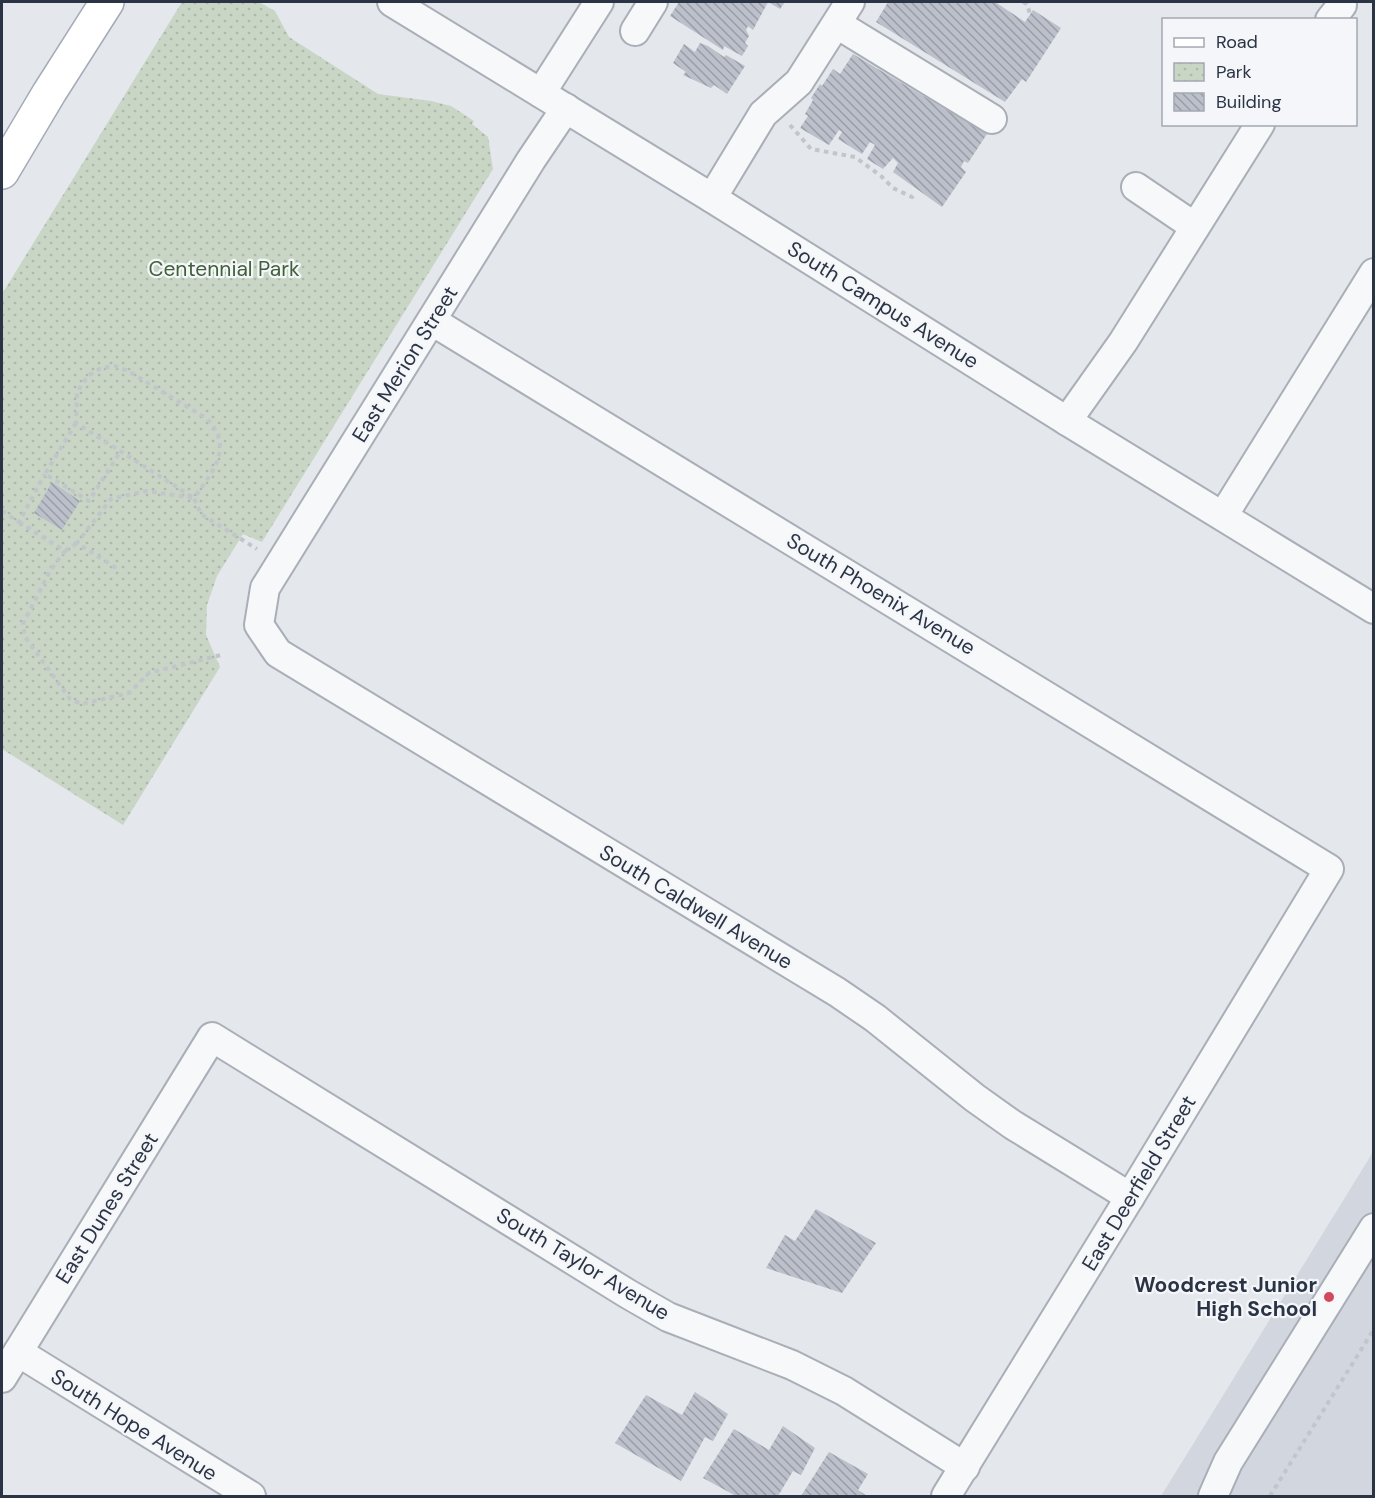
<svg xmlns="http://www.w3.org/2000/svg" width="1375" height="1498" font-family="'DM Sans',sans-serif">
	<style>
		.built { fill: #d2d6de }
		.park { fill: url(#park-dots) }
		.building { fill: url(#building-back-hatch) }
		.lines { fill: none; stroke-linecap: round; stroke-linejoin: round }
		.minor-casing { stroke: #a9aeb7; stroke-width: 32 }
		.major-casing { stroke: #a3abb8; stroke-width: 36 }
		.path { stroke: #c2c5cb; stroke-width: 4; stroke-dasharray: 4.5 4.5; stroke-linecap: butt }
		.minor { stroke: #f7f8fa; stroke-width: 28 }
		.major { stroke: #fff; stroke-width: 33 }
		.poi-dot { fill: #d1495b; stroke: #f4f6f9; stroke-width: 2 }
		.labels { text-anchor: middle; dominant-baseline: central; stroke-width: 4.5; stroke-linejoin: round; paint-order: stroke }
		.park-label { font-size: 21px; fill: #3f6138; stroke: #f4f6f9 }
		.street-label { font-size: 21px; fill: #2b3445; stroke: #f4f6f9 }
		.poi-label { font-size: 21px; font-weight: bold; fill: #2b3445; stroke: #f4f6f9; text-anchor: end }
	</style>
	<defs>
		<pattern id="park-dots" width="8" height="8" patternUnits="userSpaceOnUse" patternTransform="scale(1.5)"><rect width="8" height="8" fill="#c9d6c5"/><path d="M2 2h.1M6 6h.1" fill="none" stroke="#adb8ab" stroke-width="1.8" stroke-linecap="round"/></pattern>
		<pattern id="building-back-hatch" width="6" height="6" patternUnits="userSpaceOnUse" patternTransform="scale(1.5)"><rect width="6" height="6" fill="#bbc0ca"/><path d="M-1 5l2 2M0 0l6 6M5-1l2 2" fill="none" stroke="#989da6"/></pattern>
	</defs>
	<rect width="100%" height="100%" fill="#e4e7ec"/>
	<polygon class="built" points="1373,1152 1373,1496 1161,1496 1195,1441"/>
	<polygon class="park" points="182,2 259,2 275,11 289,37 378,94 431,101 451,106 474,121 472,124 488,137 493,169 262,542 243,534 217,576 207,605 206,635 220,667 123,825 2,749 2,294"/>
	<g class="building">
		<polygon points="679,2 785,2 780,9 768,2 753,30 748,26 746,30 749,36 745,43 748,46 742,56 724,46 723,50 670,16"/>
		<polygon points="888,2 995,2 1025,22 1033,10 1061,28 1026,82 1022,79 1005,102 876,22"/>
		<polygon points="700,43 708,46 724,57 726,55 745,66 727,94 714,85 711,88 683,75 686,72 673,63 684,44 695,52"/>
		<polygon points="853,54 987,134 968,163 964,161 961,167 966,172 942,207 893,172 898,163 893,158 883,169 867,159 875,145 870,142 862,154 838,139 842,132 839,130 829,145 800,128 808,116 805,114 813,100 811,98 820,84 822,86 833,69 840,74"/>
		<polygon points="52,482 80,501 62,530 34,513"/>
		<polygon points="816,1209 876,1243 842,1293 766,1268 785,1235 795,1241"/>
		<polygon points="695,1392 728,1414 713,1441 705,1437 681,1481 615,1443 646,1395 682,1415"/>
		<polygon points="783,1426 815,1448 801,1475 793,1471 778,1496 736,1496 703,1478 734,1429 769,1450"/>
		<polygon points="829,1452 868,1474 858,1490 867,1496 801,1496"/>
	</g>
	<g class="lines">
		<defs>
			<g id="minor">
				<polyline points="392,2 712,198 1067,421 1374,609"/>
				<polyline points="1330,20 1342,5"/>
				<polyline points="837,24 992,119"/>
				<polyline points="635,31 653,2"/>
				<polyline points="541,93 599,2"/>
				<polyline points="566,108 531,160 265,588 259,625 278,653 837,992 875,1018 975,1098 1013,1125 1130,1197"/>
				<polyline points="1136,187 1195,227"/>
				<polyline points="712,198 763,114 799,82 850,2"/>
				<polyline points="432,321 1329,869 1130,1197 946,1496"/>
				<polyline points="1067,421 1123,342 1260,124"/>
				<polyline points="1223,516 1374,273"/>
				<polyline points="18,1352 251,1496"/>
				<polyline points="2,1378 212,1037 628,1294 668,1317 792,1365 844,1391 965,1467"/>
				<polyline points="1213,1496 1228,1462 1374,1228"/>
			</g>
			<polyline id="major" points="2,172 49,93 107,2"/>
		</defs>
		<use href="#minor" class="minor-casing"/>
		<use href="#major" class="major-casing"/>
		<g class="path">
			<polyline points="1023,2 1027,4 1030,14"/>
			<polyline points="790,125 811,149 855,157 881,176 893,188 912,197 916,193"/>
			<polyline points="76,423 45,474 89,501 120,452"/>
			<polyline points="2,511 19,522 45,474"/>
			<polyline points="19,522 65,551 50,571 23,624 25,637 70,699 82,704 129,693 149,673 221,655"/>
			<polyline points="65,551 77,543"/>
			<path d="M 116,568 L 77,543 L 111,499 L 146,491 L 194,498 L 76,423 L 77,392 L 88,376 L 101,368 L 115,366 L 128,371 L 206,418 C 235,447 213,471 194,498 L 201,514 L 257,549"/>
			<polyline points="1270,1496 1374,1329"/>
		</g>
		<use href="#minor" class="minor"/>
		<use href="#major" class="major"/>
	</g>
	<circle class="poi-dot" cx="1329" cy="1297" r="6"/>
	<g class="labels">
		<g class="park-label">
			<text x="224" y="269">Centennial Park</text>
		</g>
		<g class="street-label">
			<text transform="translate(883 305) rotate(32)">South Campus Avenue</text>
			<text transform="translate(405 364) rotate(-58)">East Merion Street</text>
			<text transform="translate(881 594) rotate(31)">South Phoenix Avenue</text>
			<text transform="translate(696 907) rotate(31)">South Caldwell Avenue</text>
			<text transform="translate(1139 1183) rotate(-59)">East Deerfield Street</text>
			<text transform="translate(107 1208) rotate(-58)">East Dunes Street</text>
			<text transform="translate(583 1264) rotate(31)">South Taylor Avenue</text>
			<text transform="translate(134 1425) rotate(32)">South Hope Avenue</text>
		</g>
		<g class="poi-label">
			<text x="1317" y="1285">Woodcrest Junior<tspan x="1317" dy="24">High School</tspan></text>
		</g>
	</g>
	<rect width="1375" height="1498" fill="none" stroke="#2b3445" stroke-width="6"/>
	<rect x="1162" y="18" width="195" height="108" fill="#f4f6f9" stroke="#a4a8b1" stroke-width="1.5"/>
	<rect x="1174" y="38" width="30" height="9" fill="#ffffff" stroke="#a4a8b1" stroke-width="1.5"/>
	<text x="1216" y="48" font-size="18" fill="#2b3445">Road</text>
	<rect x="1174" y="63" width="30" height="18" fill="url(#park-dots)" stroke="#a4a8b1" stroke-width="1.5"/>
	<text x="1216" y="78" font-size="18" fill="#2b3445">Park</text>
	<rect x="1174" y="93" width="30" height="18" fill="url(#building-back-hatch)" stroke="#a4a8b1" stroke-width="1.5"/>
	<text x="1216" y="108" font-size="18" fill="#2b3445">Building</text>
</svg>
